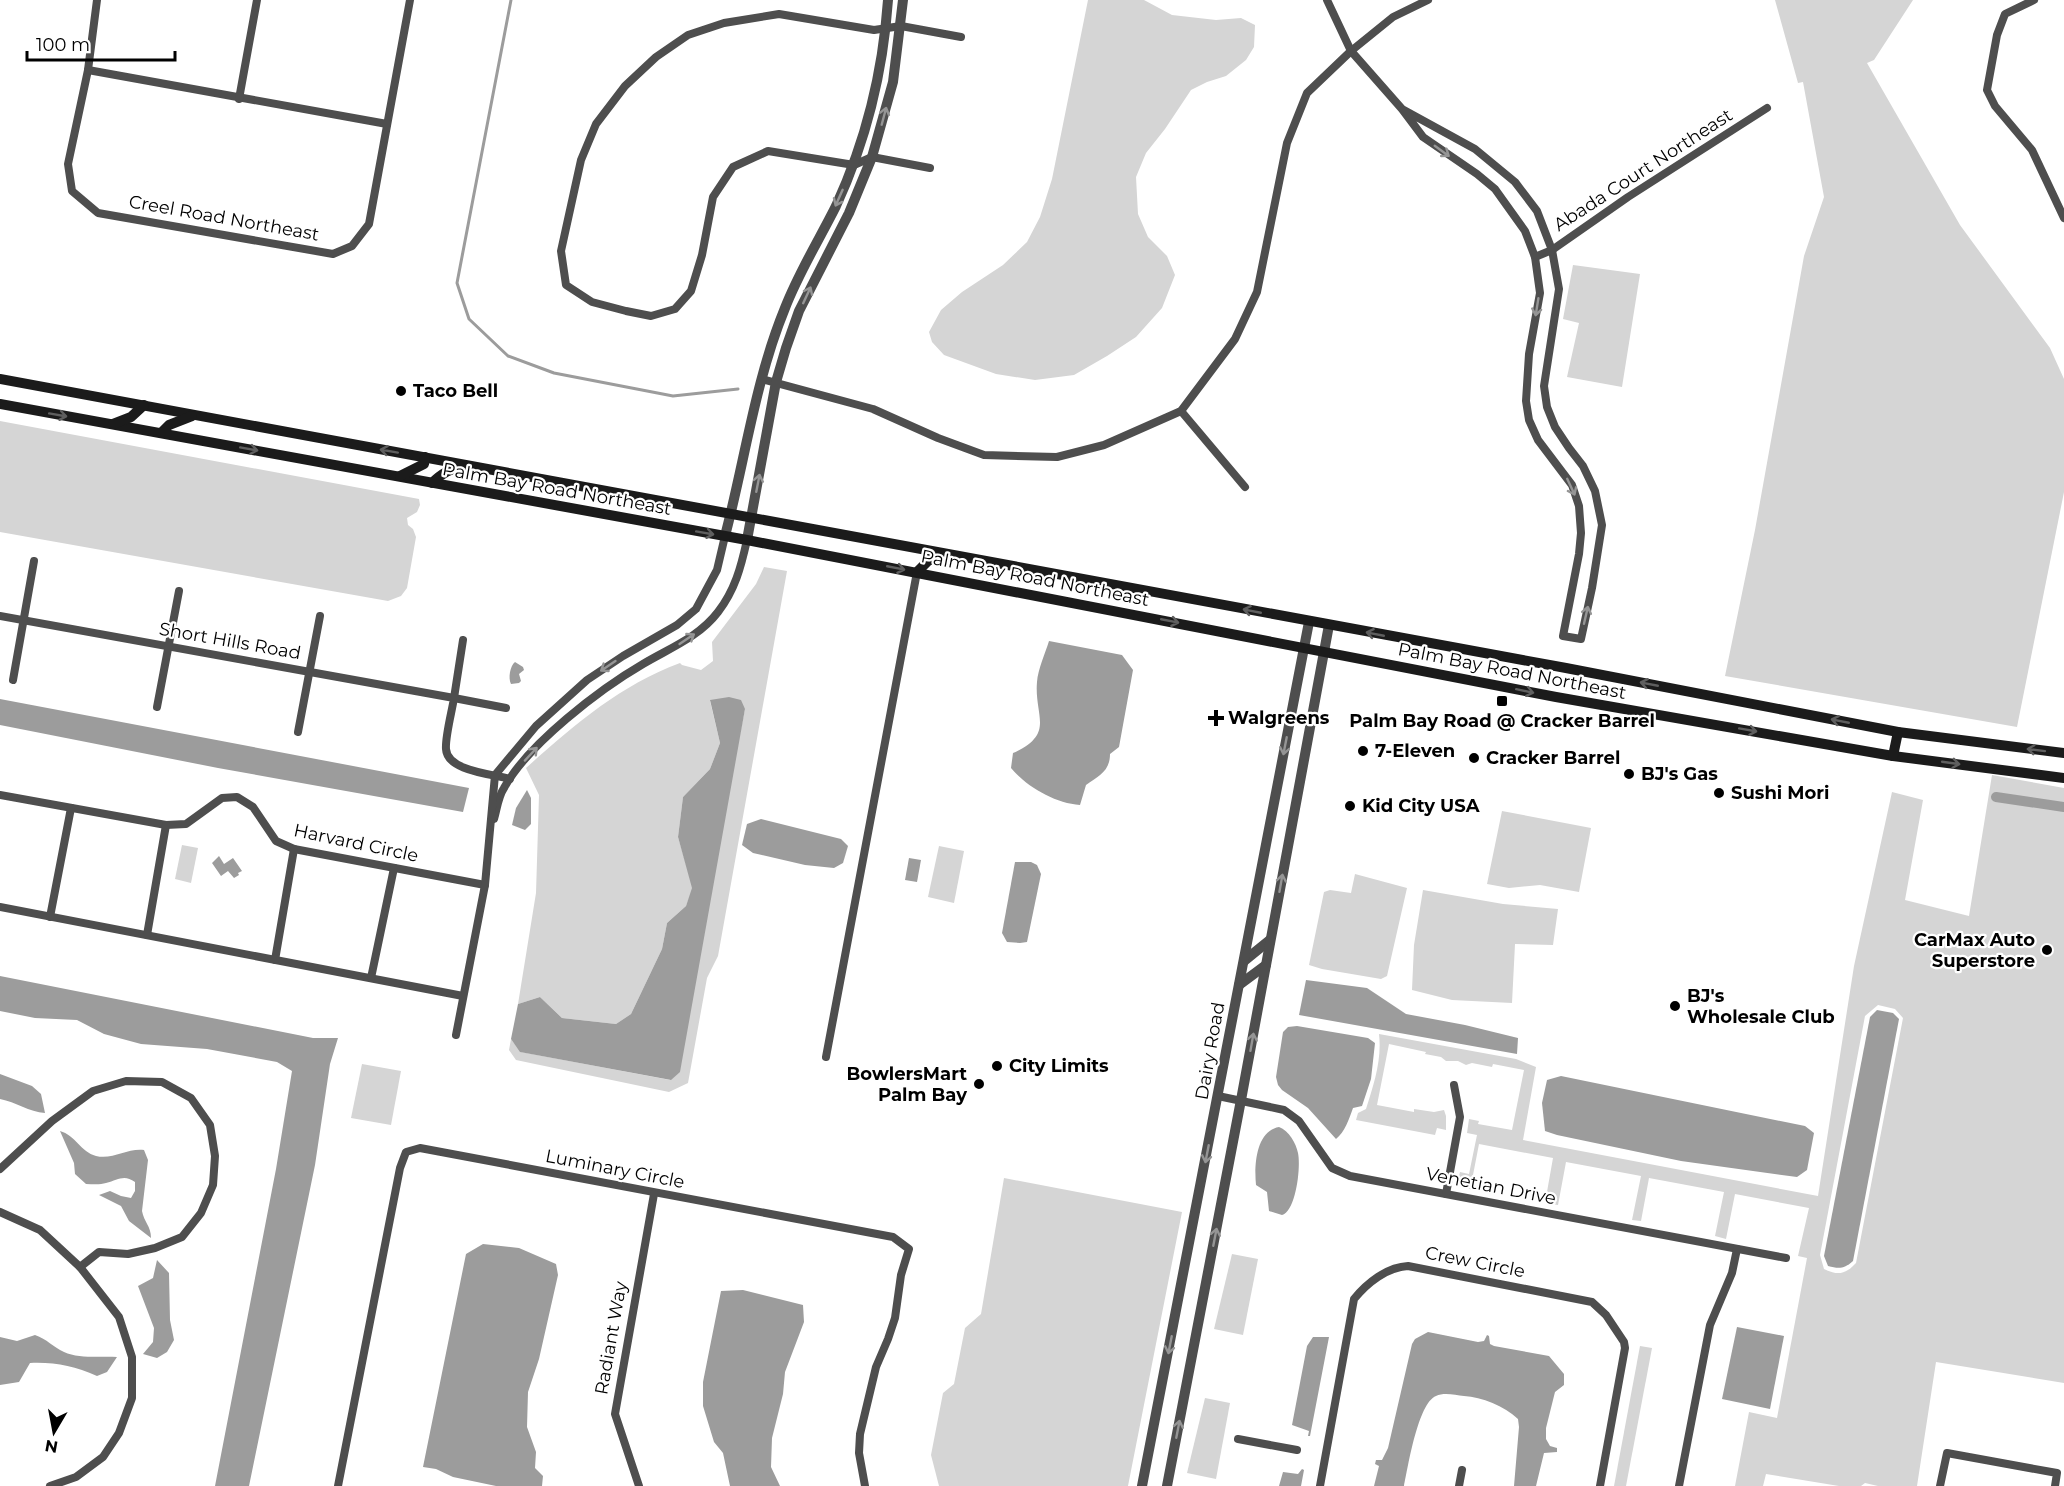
<svg xmlns="http://www.w3.org/2000/svg" width="2064" height="1486" font-family="Montserrat,sans-serif">
	<style>
		.green { fill: #d5d5d5; fill-rule: evenodd }
		.water { fill: #9c9c9c }
		.lines { fill: none; stroke-linecap: round; stroke-linejoin: round }
		.stream { stroke: #9c9c9c; stroke-width: 3 }
		.canal { stroke: #9c9c9c; stroke-width: 10 }
		.minor { stroke: #4e4e4e; stroke-width: 8 }
		.tertiary { stroke: #4e4e4e; stroke-width: 10 }
		.secondary { stroke: #1b1b1b; stroke-width: 10 }
		.oneway { stroke: #959595 }
		.oneway2 { stroke: #5f5f5f }
		.poi-dot { fill: #000; stroke: #fff; stroke-width: 2 }
		.labels { text-anchor: middle; dominant-baseline: central; stroke-width: 4.5; stroke-linejoin: round; paint-order: stroke }
		.street-label { font-size: 18px; fill: #000; stroke: #fff }
		.poi-label { font-size: 18px; font-weight: bold; fill: #000; stroke: #fff; text-anchor: start }
	</style>
	<rect width="100%" height="100%" fill="#fff"/>
	<g class="green">
		<polygon points="1088,0 1144,0 1172,15 1216,20 1241,18 1255,25 1254,47 1246,60 1226,76 1207,82 1191,90 1165,129 1146,153 1136,177 1138,214 1148,237 1167,256 1175,275 1162,308 1136,337 1107,356 1074,375 1035,380 996,374 944,355 932,342 929,332 941,310 962,292 1003,265 1027,242 1040,217 1052,179"/>
		<polygon points="1775,0 1913,0 1874,60 1867,63 1960,225 2050,348 2064,379 2064,492 2017,727 1725,676 1755,530 1804,256 1824,197 1803,82 1798,83"/>
		<polygon points="1573,265 1640,274 1622,387 1567,377 1579,323 1563,319"/>
		<polygon points="0,421 419,499 420,505 417,512 407,518 408,525 413,529 416,537 407,588 401,596 388,601 0,532"/>
		<path d="M 764,567 L 787,571 L 718,956 L 707,978 L 688,1083 L 669,1092 L 516,1060 L 509,1050 L 511,1039 L 521,1052 L 670,1080 L 745,709 L 710,701 L 720,743 L 710,769 L 683,797 L 678,837 L 693,888 L 686,906 L 667,923 L 662,949 L 631,1014 L 616,1024 L 562,1018 L 540,997 L 518,1004 L 536,893 L 539,795 L 526,768 C 574,725 619,686 680,663 L 682,665 L 701,670 L 713,661 L 712,642 L 756,584 Z"/>
		<path d="M 1992,775 L 2064,788 L 2064,1383 L 1936,1362 L 1917,1486 L 1878,1486 L 1865,1483 L 1861,1486 L 1839,1486 L 1766,1474 L 1763,1486 L 1735,1486 L 1749,1412 L 1777,1418 L 1807,1258 L 1798,1256 L 1809,1208 L 1735,1194 L 1726,1239 L 1715,1236 L 1724,1192 L 1649,1178 L 1641,1221 L 1632,1220 L 1641,1176 L 1566,1162 L 1558,1205 L 1545,1203 L 1553,1158 L 1479,1144 L 1473,1175 L 1473,1190 L 1466,1188 L 1459,1176 L 1460,1172 L 1469,1174 L 1477,1135 L 1467,1133 L 1469,1119 L 1479,1121 L 1478,1124 L 1512,1130 L 1524,1070 L 1493,1064 L 1492,1067 L 1472,1063 L 1466,1065 L 1458,1061 L 1446,1061 L 1441,1057 L 1425,1054 L 1426,1052 L 1389,1044 L 1377,1105 L 1414,1112 L 1414,1109 L 1434,1112 L 1444,1110 L 1446,1116 L 1446,1130 L 1437,1128 L 1435,1135 L 1356,1120 L 1358,1113 L 1366,1109 C 1374,1084 1382,1060 1379,1034 L 1516,1059 L 1536,1067 L 1523,1140 L 1818,1196 L 1854,966 L 1892,792 L 1923,800 L 1905,900 L 1969,916 ZM 1878,1005 L 1895,1009 L 1903,1018 L 1856,1263 C 1846,1274 1838,1276 1824,1269 L 1820,1255 L 1865,1016 Z"/>
		<polygon points="1502,811 1591,828 1579,892 1540,885 1509,888 1487,884"/>
		<polygon points="182,845 198,848 191,883 175,879"/>
		<polygon points="939,846 964,851 954,903 928,897"/>
		<polygon points="1355,874 1407,888 1387,976 1381,979 1322,969 1309,965 1324,892 1330,890 1351,893"/>
		<polygon points="1423,890 1503,904 1558,909 1553,945 1515,944 1512,1003 1452,1000 1412,990 1414,945"/>
		<polygon points="362,1064 401,1071 391,1125 351,1118"/>
		<polygon points="1004,1178 1182,1212 1128,1486 939,1486 931,1455 943,1393 954,1384 965,1328 981,1314"/>
		<polygon points="1232,1254 1258,1259 1243,1335 1214,1329"/>
		<polygon points="1640,1346 1652,1348 1626,1486 1614,1486"/>
		<polygon points="1205,1398 1230,1403 1216,1479 1187,1473"/>
	</g>
	<g class="water">
		<path d="M 1049,641 L 1122,655 L 1133,670 L 1119,747 L 1110,754 C 1110,771 1099,776 1086,785 L 1080,805 C 1055,803 1027,787 1011,768 L 1013,753 C 1056,734 1034,716 1037,682 C 1038,669 1045,654 1049,641 Z"/>
		<path d="M 515,662 L 523,667 L 524,670 L 519,674 L 521,681 L 519,683 L 511,684 C 508,678 510,666 515,662 Z"/>
		<polygon points="729,697 741,700 745,709 680,1072 671,1080 520,1052 511,1039 518,1004 540,997 562,1018 616,1024 631,1014 662,949 667,923 686,906 692,888 678,837 683,797 710,769 720,743 710,700"/>
		<polygon points="0,699 469,788 463,812 218,768 0,725"/>
		<polygon points="527,790 531,798 531,824 525,830 512,825 516,808"/>
		<polygon points="761,819 841,839 848,846 843,863 834,868 805,865 753,853 742,845 747,824"/>
		<polygon points="219,856 224,864 233,858 242,871 238,873 239,875 234,878 228,871 221,876 212,863"/>
		<polygon points="909,858 921,860 917,882 905,880"/>
		<polygon points="1015,862 1031,862 1037,865 1041,874 1027,942 1020,943 1007,942 1002,933"/>
		<polygon points="0,976 313,1038 338,1038 330,1064 315,1165 249,1486 215,1486 276,1169 292,1071 277,1062 207,1049 141,1044 104,1034 77,1020 35,1018 0,1011"/>
		<polygon points="1306,980 1367,988 1406,1014 1465,1025 1518,1038 1517,1054 1299,1015"/>
		<path d="M 1877,1010 L 1893,1013 L 1899,1019 L 1853,1261 C 1844,1269 1839,1269 1828,1266 L 1824,1256 L 1870,1017 Z"/>
		<path d="M 1297,1026 L 1368,1038 L 1375,1043 L 1371,1079 L 1362,1106 L 1353,1108 C 1349,1119 1345,1132 1336,1139 L 1308,1108 L 1282,1090 L 1278,1085 L 1276,1077 L 1283,1032 L 1288,1027 Z"/>
		<path d="M 0,1074 L 32,1086 L 41,1094 L 45,1113 C 29,1112 16,1102 0,1099 Z"/>
		<polygon points="1561,1076 1805,1126 1814,1133 1807,1170 1797,1177 1681,1161 1557,1135 1545,1131 1542,1103 1547,1080"/>
		<path d="M 1279,1127 C 1289,1131 1296,1143 1298,1153 C 1301,1167 1296,1211 1282,1215 L 1269,1211 L 1267,1192 L 1256,1185 C 1254,1165 1256,1131 1279,1127 Z"/>
		<path d="M 60,1131 C 75,1135 81,1152 96,1156 C 113,1160 127,1148 144,1150 L 148,1160 L 142,1211 C 144,1222 151,1226 151,1238 L 129,1221 L 121,1206 L 99,1195 L 110,1191 L 121,1196 L 131,1198 L 135,1191 L 135,1182 C 124,1174 118,1180 106,1183 C 100,1185 92,1184 86,1184 L 75,1174 L 74,1163 Z"/>
		<polygon points="483,1244 519,1248 556,1264 558,1275 539,1359 528,1392 527,1427 536,1452 535,1468 543,1476 542,1486 496,1486 453,1477 436,1469 423,1467 466,1254"/>
		<polygon points="157,1260 169,1273 170,1320 174,1340 167,1352 157,1358 143,1354 153,1342 154,1328 138,1286 153,1278"/>
		<polygon points="743,1290 803,1305 804,1322 785,1372 783,1394 772,1438 771,1467 780,1486 730,1486 723,1453 714,1442 703,1406 703,1382 721,1291"/>
		<polygon points="1737,1327 1784,1336 1770,1409 1722,1399"/>
		<path d="M 1428,1332 L 1478,1342 L 1484,1341 L 1487,1335 L 1489,1336 L 1490,1344 L 1494,1346 L 1549,1356 L 1564,1374 L 1564,1385 L 1555,1392 L 1546,1428 L 1546,1439 L 1550,1446 L 1557,1448 L 1557,1452 L 1544,1453 L 1536,1486 L 1514,1486 L 1519,1427 L 1518,1419 C 1504,1406 1482,1397 1464,1396 C 1455,1395 1444,1392 1436,1396 C 1418,1403 1408,1467 1404,1486 L 1374,1486 L 1379,1466 L 1375,1464 L 1376,1460 L 1382,1460 L 1388,1448 L 1412,1344 L 1415,1339 Z"/>
		<path d="M 35,1335 C 47,1339 53,1347 64,1352 C 79,1359 101,1356 117,1357 L 107,1372 L 97,1376 C 74,1366 55,1362 30,1363 L 19,1382 L 0,1385 L 0,1337 L 17,1341 Z"/>
		<polygon points="1313,1337 1329,1337 1310,1436 1308,1436 1309,1431 1292,1425 1307,1346"/>
		<polygon points="1302,1469 1304,1470 1301,1486 1279,1486 1283,1472 1298,1474"/>
	</g>
	<g class="lines">
		<polyline class="stream" points="511,0 457,283 469,319 508,356 554,373 673,396 738,389"/>
		<polyline class="canal" points="1996,797 2064,807"/>
		<g class="minor">
			<polyline points="97,0 88,70 68,164 72,191 98,213 333,254 352,246 369,224 410,0"/>
			<polyline points="1327,0 1351,51 1402,109 1423,137 1477,174 1495,189 1525,231 1535,257 1540,293 1529,354 1526,401 1529,420 1538,440 1572,485 1579,506 1581,533 1579,554 1563,636 1581,639 1592,588 1602,525 1595,491 1583,466 1569,448 1555,427 1547,407 1544,386 1559,289 1552,250 1537,211 1515,182 1475,149 1402,109"/>
			<polyline points="2034,0 2005,14 1997,35 1987,90 1995,106 2032,150 2064,218"/>
			<polyline points="88,70 387,124"/>
			<polyline points="239,99 257,0"/>
			<polyline points="930,168 872,157 854,165 768,151 733,167 713,197 702,255 691,291 675,309 651,316 626,311 592,302 566,285 561,251 581,160 596,124 625,86 656,57 688,35 724,23 779,14 874,30 901,26 961,37"/>
			<polyline points="1535,257 1552,250 1628,197 1767,108"/>
			<polyline points="762,379 873,409 938,438 984,455 1057,457 1104,445 1181,411 1235,339 1257,292 1287,143 1307,93 1351,51 1393,17 1428,0"/>
			<polyline points="1181,411 1245,487"/>
			<path d="M 0,616 L 454,698 C 452,711 445,737 446,749 C 447,771 492,774 510,779"/>
			<polyline points="463,640 454,698 506,708"/>
			<polyline points="13,680 34,561"/>
			<polyline points="157,707 179,591"/>
			<polyline points="298,732 320,616"/>
			<polyline points="0,795 166,825 186,824 222,798 237,797 253,807 276,841 294,849 485,885"/>
			<path d="M 494,819 C 497,809 498,797 504,788 C 528,744 600,689 643,664 C 670,648 699,637 718,612 C 735,590 741,567 747,540"/>
			<polyline points="0,907 463,996"/>
			<polyline points="50,917 71,808"/>
			<polyline points="147,935 166,825"/>
			<polyline points="275,960 294,849"/>
			<polyline points="371,978 394,868"/>
			<polyline points="456,1035 485,885 495,775 536,726 587,680 623,656 677,625 696,609 717,570 725,536"/>
			<polyline points="826,1057 917,572"/>
			<polyline points="1218,1096 1284,1110 1299,1121 1332,1168 1350,1176 1786,1258"/>
			<polyline points="0,1169 52,1121 93,1091 126,1081 162,1082 191,1098 210,1125 215,1156 213,1185 201,1213 182,1237 155,1248 128,1254 99,1252 80,1267"/>
			<polyline points="1446,1194 1460,1117 1454,1085"/>
			<polyline points="0,1212 40,1230 80,1267 119,1317 132,1357 132,1398 119,1433 103,1457 76,1477 50,1486"/>
			<polyline points="1238,1439 1297,1450"/>
			<polyline points="338,1486 400,1168 406,1152 420,1148 893,1237 909,1249 901,1275 895,1318 888,1339 876,1367 860,1434 859,1453 865,1486"/>
			<polyline points="639,1486 615,1414 654,1194"/>
			<path d="M 1320,1486 L 1354,1299 C 1367,1283 1387,1267 1408,1266 L 1592,1302 L 1606,1315 L 1624,1342 L 1625,1348 L 1600,1486"/>
			<polyline points="1459,1486 1462,1470"/>
			<polyline points="1679,1486 1710,1325 1732,1273 1737,1249"/>
			<polyline points="1940,1486 1947,1453 2057,1473 2055,1486"/>
		</g>
		<g class="tertiary">
			<path d="M 725,536 C 745,460 755,381 785,308 C 799,272 819,240 836,206 C 866,141 883,72 888,0"/>
			<polyline points="747,540 776,382 786,348 799,311 849,213 872,157 893,82 903,0"/>
			<polyline points="1244,961 1270,940"/>
			<polyline points="1239,985 1266,965"/>
			<polyline points="1142,1486 1309,622"/>
			<polyline points="1167,1486 1241,1100 1329,625"/>
		</g>
		<g class="secondary">
			<polyline points="0,379 1566,668 1898,732 2064,753"/>
			<polyline points="0,404 747,540 1556,697 1893,756 2064,778"/>
			<polyline points="113,424 131,417 144,405"/>
			<polyline points="161,433 169,425 192,416"/>
			<polyline points="400,476 424,464 425,457"/>
			<path d="M 432,483 C 442,473 450,469 464,466"/>
			<polyline points="917,572 928,561 942,554"/>
			<polyline points="1893,756 1898,732"/>
		</g>
	</g>
	<defs><path id="oneway-shaft" d="M-6 0H5M1.5-3L5.5 0L1.5 3" fill="none" stroke-width="1.6" stroke-linecap="round" stroke-linejoin="round" transform="scale(1.5)"/></defs>
	<g class="oneway">
		<use href="#oneway-shaft" transform="translate(884 116) rotate(-75)"/>
		<use href="#oneway-shaft" transform="translate(1442 151) rotate(36)"/>
		<use href="#oneway-shaft" transform="translate(839 198) rotate(114)"/>
		<use href="#oneway-shaft" transform="translate(807 295) rotate(-65)"/>
		<use href="#oneway-shaft" transform="translate(1537 307) rotate(99)"/>
		<use href="#oneway-shaft" transform="translate(758 483) rotate(-79)"/>
		<use href="#oneway-shaft" transform="translate(1571 487) rotate(65)"/>
		<use href="#oneway-shaft" transform="translate(1586 615) rotate(-77)"/>
		<use href="#oneway-shaft" transform="translate(687 639) rotate(-34)"/>
		<use href="#oneway-shaft" transform="translate(608 666) rotate(146)"/>
		<use href="#oneway-shaft" transform="translate(1285 746) rotate(101)"/>
		<use href="#oneway-shaft" transform="translate(531 754) rotate(-47)"/>
		<use href="#oneway-shaft" transform="translate(1281 883) rotate(-80)"/>
		<use href="#oneway-shaft" transform="translate(1252 1042) rotate(-80)"/>
		<use href="#oneway-shaft" transform="translate(1207 1154) rotate(101)"/>
		<use href="#oneway-shaft" transform="translate(1215 1237) rotate(-79)"/>
		<use href="#oneway-shaft" transform="translate(1170 1345) rotate(101)"/>
		<use href="#oneway-shaft" transform="translate(1178 1429) rotate(-79)"/>
	</g>
	<g class="oneway2">
		<use href="#oneway-shaft" transform="translate(58 415) rotate(10)"/>
		<use href="#oneway-shaft" transform="translate(249 449) rotate(10)"/>
		<use href="#oneway-shaft" transform="translate(389 451) rotate(-170)"/>
		<use href="#oneway-shaft" transform="translate(705 533) rotate(10)"/>
		<use href="#oneway-shaft" transform="translate(896 568) rotate(11)"/>
		<use href="#oneway-shaft" transform="translate(1252 611) rotate(-169)"/>
		<use href="#oneway-shaft" transform="translate(1170 621) rotate(11)"/>
		<use href="#oneway-shaft" transform="translate(1375 634) rotate(-169)"/>
		<use href="#oneway-shaft" transform="translate(1649 684) rotate(-169)"/>
		<use href="#oneway-shaft" transform="translate(1525 691) rotate(12)"/>
		<use href="#oneway-shaft" transform="translate(1840 721) rotate(-169)"/>
		<use href="#oneway-shaft" transform="translate(1748 730) rotate(10)"/>
		<use href="#oneway-shaft" transform="translate(2036 750) rotate(-173)"/>
		<use href="#oneway-shaft" transform="translate(1951 763) rotate(8)"/>
	</g>
	<g class="poi-dot">
		<circle cx="401" cy="391" r="6"/>
		<rect x="1496" y="695" width="12" height="12" rx="3"/>
		<path d="M1213 709h6v6h6v6h-6v6h-6v-6h-6v-6h6z"/>
		<circle cx="1363" cy="751" r="6"/>
		<circle cx="1474" cy="758" r="6"/>
		<circle cx="1629" cy="774" r="6"/>
		<circle cx="1719" cy="793" r="6"/>
		<circle cx="1350" cy="806" r="6"/>
		<circle cx="2047" cy="950" r="6"/>
		<circle cx="1675" cy="1006" r="6"/>
		<circle cx="997" cy="1066" r="6"/>
		<circle cx="979" cy="1084" r="6"/>
	</g>
	<g class="labels">
		<g class="street-label">
			<text transform="translate(1643 170) rotate(-33)">Abada Court Northeast</text>
			<text transform="translate(224 218) rotate(10)">Creel Road Northeast</text>
			<text transform="translate(557 489) rotate(10)">Palm Bay Road Northeast</text>
			<text transform="translate(1035 578) rotate(11)">Palm Bay Road Northeast</text>
			<text transform="translate(230 641) rotate(10)">Short Hills Road</text>
			<text transform="translate(1512 671) rotate(11)">Palm Bay Road Northeast</text>
			<text transform="translate(356 843) rotate(12)">Harvard Circle</text>
			<text transform="translate(1210 1051) rotate(-80)">Dairy Road</text>
			<text transform="translate(615 1169) rotate(11)">Luminary Circle</text>
			<text transform="translate(1491 1186) rotate(11)">Venetian Drive</text>
			<text transform="translate(1475 1262) rotate(11)">Crew Circle</text>
			<text transform="translate(611 1338) rotate(-80)">Radiant Way</text>
		</g>
		<g class="poi-label">
			<text x="413" y="391">Taco Bell</text>
			<text x="1228" y="718">Walgreens</text>
			<text x="1502" y="721" text-anchor="middle">Palm Bay Road @ Cracker Barrel</text>
			<text x="1375" y="751">7-Eleven</text>
			<text x="1486" y="758">Cracker Barrel</text>
			<text x="1641" y="774">BJ's Gas</text>
			<text x="1731" y="793">Sushi Mori</text>
			<text x="1362" y="806">Kid City USA</text>
			<text x="2035" y="940" text-anchor="end">CarMax Auto<tspan x="2035" dy="21">Superstore</tspan></text>
			<text x="1687" y="996">BJ's<tspan x="1687" dy="21">Wholesale Club</tspan></text>
			<text x="1009" y="1066">City Limits</text>
			<text x="967" y="1074" text-anchor="end">BowlersMart<tspan x="967" dy="21">Palm Bay</tspan></text>
		</g>
	</g>
	<g transform="translate(54 1432) rotate(190)" stroke="#ffffff" stroke-width="4.5" paint-order="stroke">
	<path d="M0-4.5L10 22L0 15L-10 22Z" fill="#000000"/>
	<text y="-9" font-size="16" font-weight="bold" text-anchor="middle" fill="#000000">N</text>
	</g>
	<path d="M27 51v9h148v-9" fill="none" stroke="#000000" stroke-width="3"/>
	<text x="36" y="51" font-size="18" fill="#000000" stroke="#ffffff" stroke-width="4.5" paint-order="stroke">100 m</text>
</svg>
